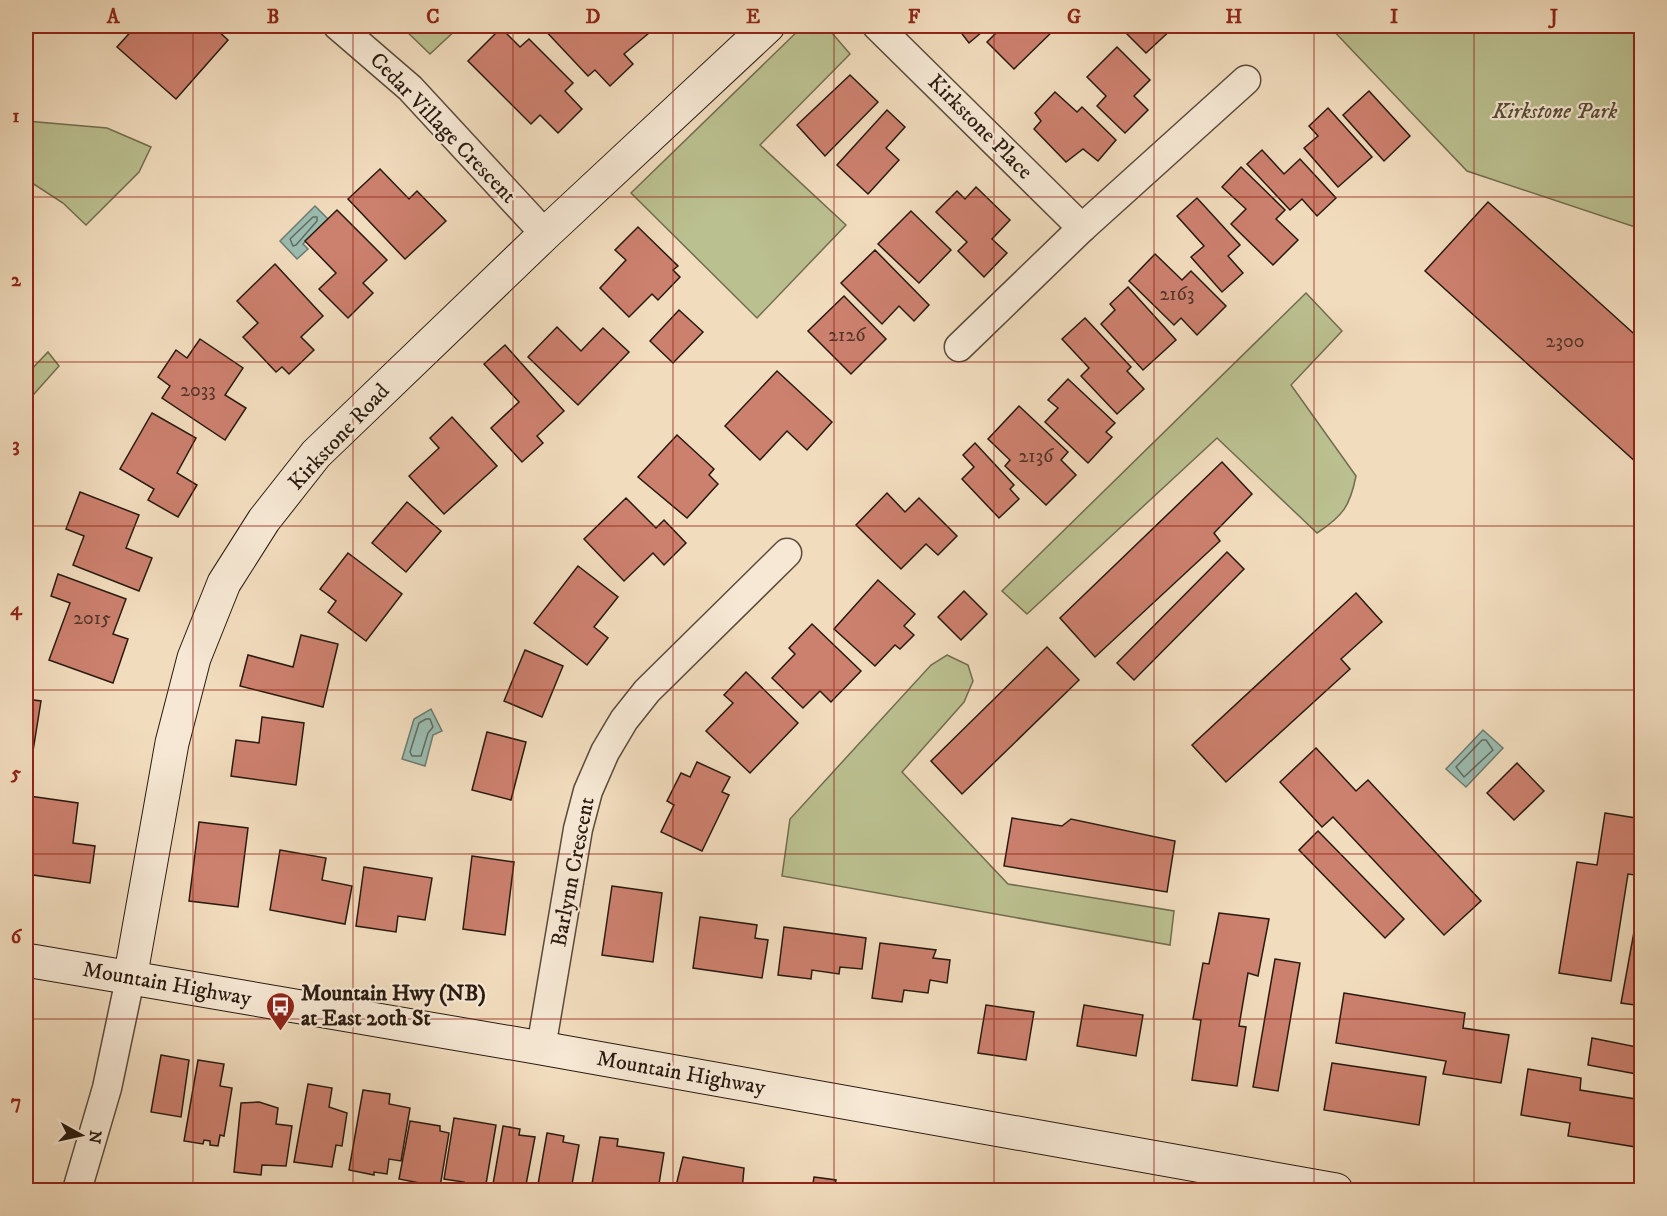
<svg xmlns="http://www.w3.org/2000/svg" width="1667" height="1216" font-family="'IM FELL DW Pica',serif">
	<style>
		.green { fill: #bbc090; stroke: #726d50; stroke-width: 1.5 }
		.water { fill: #9bbcb0; stroke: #6d7b70; stroke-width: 1.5 }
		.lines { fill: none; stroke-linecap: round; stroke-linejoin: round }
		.shore { stroke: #626b60; stroke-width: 1.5 }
		.building { fill: #cc806e; stroke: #291a10; stroke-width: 1.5 }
		.street-casing { stroke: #5b4a3b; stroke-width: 31 }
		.secondary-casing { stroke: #291a10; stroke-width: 35 }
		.street { stroke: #f6e8d4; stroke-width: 28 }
		.secondary { stroke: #f6e8d4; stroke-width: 33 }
		.grid { fill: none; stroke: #8f2418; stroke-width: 1.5; stroke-opacity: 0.55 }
		.labels { text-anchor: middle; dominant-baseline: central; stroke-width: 4.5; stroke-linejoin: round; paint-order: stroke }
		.number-label { font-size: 20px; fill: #523428 }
		.park-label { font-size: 22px; font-style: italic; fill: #554c36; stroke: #f6e8d4 }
		.street-label { font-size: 22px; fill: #291a10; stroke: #f6e8d4 }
		.poi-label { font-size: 22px; font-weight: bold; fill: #291a10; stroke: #f6e8d4; text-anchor: start }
		.neatline { fill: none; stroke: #8f2418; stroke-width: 2 }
		.grid-label { font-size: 20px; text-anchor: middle; font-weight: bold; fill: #8f2418 }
	</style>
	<rect width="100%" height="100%" fill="#f1dcbd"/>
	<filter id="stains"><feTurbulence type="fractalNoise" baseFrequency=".00333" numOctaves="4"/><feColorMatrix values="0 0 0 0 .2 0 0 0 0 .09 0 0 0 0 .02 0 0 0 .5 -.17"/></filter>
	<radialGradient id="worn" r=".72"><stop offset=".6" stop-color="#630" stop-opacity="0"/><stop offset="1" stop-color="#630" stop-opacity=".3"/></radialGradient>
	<g class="green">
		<polygon points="401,26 460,26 430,54"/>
		<polygon points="803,26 826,26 850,54 760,145 846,225 757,318 631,193"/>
		<polygon points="1329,26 1641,26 1641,229 1467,171"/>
		<polygon points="26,121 107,128 151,147 139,172 86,225 63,203 26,179"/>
		<path d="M 1306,293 L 1342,331 L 1291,385 L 1356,476 C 1350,506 1343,516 1317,533 L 1217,438 L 1027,614 L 1002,591 Z"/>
		<polygon points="48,352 59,366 26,403 26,375"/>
		<polygon points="947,655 968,665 973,681 964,702 902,772 1008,884 1174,911 1170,945 782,876 790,819 931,665"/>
	</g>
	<g class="water">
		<polygon points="315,206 328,219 303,244 308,249 297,259 280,241"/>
		<polygon points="26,583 32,584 26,627"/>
		<polygon points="431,709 442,731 433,735 425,766 402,759 414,719"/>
		<polygon points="1483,730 1503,748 1466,787 1446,769"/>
	</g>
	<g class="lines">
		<g class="shore">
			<polygon points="313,217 317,217 317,221 296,245 293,246 290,239"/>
			<polygon points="426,719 430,719 433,727 428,733 421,756 412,756 410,752 419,723"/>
			<polygon points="1482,740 1486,740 1493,750 1464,777 1456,767"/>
		</g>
	</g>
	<g class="building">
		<polygon points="136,26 217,26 215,28 228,40 176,99 117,47"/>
		<polygon points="541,26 642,26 649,33 624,54 633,64 610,86 595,70 588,76"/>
		<polygon points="956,26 989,26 969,43"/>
		<polygon points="1003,26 1058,26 1014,69 987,42"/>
		<polygon points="1119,26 1175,26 1146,53"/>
		<polygon points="501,28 520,47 529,39 573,83 565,91 582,109 558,133 540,115 531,124 468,61"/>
		<polygon points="1117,47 1150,80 1134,96 1148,110 1125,133 1097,106 1106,96 1087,77"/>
		<polygon points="850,75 878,102 825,156 797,125"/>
		<polygon points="1369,91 1410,136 1384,161 1343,115"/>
		<polygon points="1055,92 1077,112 1082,107 1116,140 1098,161 1083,149 1066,162 1034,129 1041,121 1035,113"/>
		<polygon points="1328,108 1372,157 1338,187 1304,148 1318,136 1309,126"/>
		<polygon points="887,110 905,127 886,148 899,160 868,194 837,165"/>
		<polygon points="1262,150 1284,174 1300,159 1336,198 1317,216 1302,199 1290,210 1247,164"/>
		<polygon points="1241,167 1285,210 1276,219 1298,240 1273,265 1231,224 1246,209 1222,187"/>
		<polygon points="380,169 409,199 417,191 446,221 405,259 348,199"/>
		<polygon points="976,187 1010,220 992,239 1007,253 984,277 958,251 967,242 936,212 957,191 965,199"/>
		<polygon points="1197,198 1240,245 1228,256 1243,273 1222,292 1191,257 1204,246 1177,216"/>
		<polygon points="1488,202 1642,341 1642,460 1638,464 1425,271"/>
		<polygon points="337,210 387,260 363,283 373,293 348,318 319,289 336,273 305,241"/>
		<polygon points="911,211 951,250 919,283 878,244"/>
		<polygon points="638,227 678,266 673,270 680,277 658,300 652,294 629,317 600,288 626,260 615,250"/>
		<polygon points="875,250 929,305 914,321 899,306 882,324 841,283"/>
		<polygon points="1155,254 1182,280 1191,271 1226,306 1197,335 1181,318 1174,325 1129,281"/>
		<polygon points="275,264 323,316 301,337 314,350 289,374 282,367 276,372 243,337 258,323 237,301"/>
		<polygon points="1128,287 1176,340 1143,370 1101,324 1115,310 1110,304"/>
		<polygon points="844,296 886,339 851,374 808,331"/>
		<polygon points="679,310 703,332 673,363 650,341"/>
		<polygon points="1085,318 1131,367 1127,371 1144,389 1117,414 1081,376 1089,368 1062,339"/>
		<polygon points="557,327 581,351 603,328 629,352 578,405 528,357"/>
		<polygon points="200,339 243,368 225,395 246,408 225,440 162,398 170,386 158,377 176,350 187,358"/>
		<polygon points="505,345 564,411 537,436 543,443 522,462 491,428 519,402 484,364"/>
		<polygon points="777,371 832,422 807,450 787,431 760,460 725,426"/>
		<polygon points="1068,379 1115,423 1106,432 1112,437 1088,463 1045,422 1058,408 1048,400"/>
		<polygon points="1019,406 1068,452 1061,460 1076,475 1046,505 1005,466 1010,460 988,439"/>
		<polygon points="152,413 196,438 177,473 197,485 178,517 148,500 154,489 120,469"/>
		<polygon points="452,417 497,466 444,514 409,476 439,448 430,438"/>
		<polygon points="677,435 714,469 709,475 718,484 687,518 638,477"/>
		<polygon points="975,443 1014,485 1010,489 1019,499 999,518 962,479 974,467 963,455"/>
		<polygon points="1222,462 1252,494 1214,533 1220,541 1095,657 1060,618"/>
		<polygon points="80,492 139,515 126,548 152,558 139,591 73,565 84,536 66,529"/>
		<polygon points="887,493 905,512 919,498 957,536 938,555 926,544 901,569 856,525"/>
		<polygon points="626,498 656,528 664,520 686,543 664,565 653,553 624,581 584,539"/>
		<polygon points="407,502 441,531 406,572 372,543"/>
		<polygon points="1227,552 1244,569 1134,680 1117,663"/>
		<polygon points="348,553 402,594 366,641 328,612 336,601 320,589"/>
		<polygon points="578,566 618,597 594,627 608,638 587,665 534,623"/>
		<polygon points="58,574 126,599 113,634 128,639 113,683 49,660 70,603 51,596"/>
		<polygon points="878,580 915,614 904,626 914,635 900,649 895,645 875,666 834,629"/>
		<polygon points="964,591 987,614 961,640 938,617"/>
		<polygon points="1356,593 1382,622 1341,659 1350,669 1226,782 1192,745"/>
		<polygon points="812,624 861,671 831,702 820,691 803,708 772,678 795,654 789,648"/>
		<polygon points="301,635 338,644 323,707 240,686 248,655 293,667"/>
		<polygon points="1047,647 1079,680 962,794 931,761"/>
		<polygon points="525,650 563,666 542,717 504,701"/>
		<polygon points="746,672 798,723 750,773 706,731 733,703 724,695"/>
		<polygon points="26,699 41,701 33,751 26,750"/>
		<polygon points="262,717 304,723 296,785 231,776 236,740 259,743"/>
		<polygon points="487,732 526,742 511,800 472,790"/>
		<polygon points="1316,748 1356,791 1368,780 1481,901 1444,935 1333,817 1322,827 1280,782"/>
		<polygon points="697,762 730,777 722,792 729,795 702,851 661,832 674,805 667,801 681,773 690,777"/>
		<polygon points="1517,763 1544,791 1514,820 1487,793"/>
		<polygon points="29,796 78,803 73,843 95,846 90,883 26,874 26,821"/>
		<polygon points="1605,813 1642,819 1642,876 1628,874 1611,981 1559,973 1577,862 1597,865"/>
		<polygon points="1012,818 1062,826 1071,819 1175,841 1167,892 1004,866"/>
		<polygon points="199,822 248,828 238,907 189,901"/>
		<polygon points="1318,831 1404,919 1385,938 1299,850"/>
		<polygon points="280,850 326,858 322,880 352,886 345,924 270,910"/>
		<polygon points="472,856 514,862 505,935 463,929"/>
		<polygon points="364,867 432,878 425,920 398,916 396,932 356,926"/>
		<polygon points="612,886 662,893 653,962 602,955"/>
		<polygon points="1642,888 1642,1006 1621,1003"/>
		<polygon points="1219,913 1269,919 1258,976 1248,973 1239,1026 1246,1027 1237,1086 1192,1080 1201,1020 1193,1019 1203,963 1209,964"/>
		<polygon points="700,917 757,925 755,938 768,940 762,978 693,968"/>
		<polygon points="784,927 866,938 862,969 840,967 839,974 812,970 811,979 778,975"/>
		<polygon points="880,943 936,950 933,958 950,960 947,983 930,980 928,993 904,990 902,1002 872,998"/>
		<polygon points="1275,959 1300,963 1278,1091 1253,1087"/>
		<polygon points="1344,993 1465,1013 1463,1028 1509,1035 1501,1083 1443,1074 1446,1061 1336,1043"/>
		<polygon points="986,1005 1034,1012 1026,1060 978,1053"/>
		<polygon points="1084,1005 1143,1015 1136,1056 1077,1046"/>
		<polygon points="1592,1038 1642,1048 1642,1075 1588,1065"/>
		<polygon points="161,1055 189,1060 181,1117 151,1112"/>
		<polygon points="198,1060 224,1064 220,1086 232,1088 224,1136 220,1135 218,1146 210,1145 210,1141 204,1140 203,1144 184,1141"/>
		<polygon points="1332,1063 1426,1077 1419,1125 1324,1110"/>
		<polygon points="26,1069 32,1113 26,1114"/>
		<polygon points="1528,1069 1581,1078 1580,1090 1642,1100 1642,1148 1568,1136 1570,1123 1521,1115"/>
		<polygon points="308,1084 332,1088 329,1107 347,1113 342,1146 336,1145 332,1167 294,1162"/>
		<polygon points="363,1090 390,1094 389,1104 410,1108 401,1161 389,1159 387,1174 374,1172 374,1175 349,1170"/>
		<polygon points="259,1102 278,1108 276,1124 292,1126 286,1166 262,1165 261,1175 234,1172 241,1103"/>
		<polygon points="454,1118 496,1125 485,1190 462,1190 464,1182 444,1179"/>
		<polygon points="410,1121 440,1126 440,1131 449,1133 440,1187 399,1179"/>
		<polygon points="503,1126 520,1129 519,1135 535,1137 525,1190 492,1190"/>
		<polygon points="547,1133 564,1136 563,1142 579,1145 571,1190 537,1190"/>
		<polygon points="600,1137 618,1139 617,1146 664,1153 658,1190 630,1190 592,1184"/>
		<polygon points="683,1157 744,1168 742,1190 675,1190"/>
		<polygon points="814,1177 836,1180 834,1190 812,1190"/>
		<polygon points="168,1185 188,1190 167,1190"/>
		<polygon points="876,1185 911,1190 875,1190"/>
	</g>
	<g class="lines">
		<defs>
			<g id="street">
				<polyline points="338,26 410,88 545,234"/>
				<polyline points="877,26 1082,228"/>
				<polyline points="959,347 1082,228 1246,80"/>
				<polyline points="541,1048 578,829 588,791 605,752 624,720 647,691 787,553"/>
				<polyline points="77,1190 107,1088 130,979"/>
			</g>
			<g id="secondary">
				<polyline points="26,960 541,1048 1336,1190"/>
				<polyline points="130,979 172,743 194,658 224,583 264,520 316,454 545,234 768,26"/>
			</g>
		</defs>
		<use href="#street" class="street-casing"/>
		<use href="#secondary" class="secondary-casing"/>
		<use href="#street" class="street"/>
		<use href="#secondary" class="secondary"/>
	</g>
	<path class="grid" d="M 193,26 L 193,1190M 353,26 L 353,1190M 513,26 L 513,1190M 673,26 L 673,1190M 834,26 L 834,1190M 994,26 L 994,1190M 1154,26 L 1154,1190M 1314,26 L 1314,1190M 1474,26 L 1474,1190M 26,197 L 1642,197M 26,362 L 1642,362M 26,526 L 1642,526M 26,690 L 1642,690M 26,854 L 1642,854M 26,1019 L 1642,1019"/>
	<defs>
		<symbol id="bus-pin" viewBox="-11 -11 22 30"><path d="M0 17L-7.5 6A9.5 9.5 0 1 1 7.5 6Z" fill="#8f2418" stroke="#f6e8d4"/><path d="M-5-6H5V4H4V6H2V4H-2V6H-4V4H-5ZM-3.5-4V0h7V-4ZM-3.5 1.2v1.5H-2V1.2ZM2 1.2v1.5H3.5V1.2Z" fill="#fff"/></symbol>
	</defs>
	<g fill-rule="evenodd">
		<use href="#bus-pin" x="264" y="990" width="33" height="45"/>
	</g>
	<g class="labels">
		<g class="number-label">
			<text x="1177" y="294">2163</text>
			<text x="847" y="335">2126</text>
			<text x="1565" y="341">2300</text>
			<text x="198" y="390">2033</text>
			<text x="1036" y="456">2136</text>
			<text x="92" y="618">2015</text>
		</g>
		<g class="park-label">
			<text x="1555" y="111">Kirkstone Park</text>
		</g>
		<g class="street-label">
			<text transform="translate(980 127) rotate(45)">Kirkstone Place</text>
			<text transform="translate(443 128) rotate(46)">Cedar Village Crescent</text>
			<text transform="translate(339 437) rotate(-47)">Kirkstone Road</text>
			<text transform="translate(573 872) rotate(-79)">Barlynn Crescent</text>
			<text transform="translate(167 984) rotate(10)">Mountain Highway</text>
			<text transform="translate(681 1073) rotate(10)">Mountain Highway</text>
		</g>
		<g class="poi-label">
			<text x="301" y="993">Mountain Hwy (NB)<tspan x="301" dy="25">at East 20th St</tspan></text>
		</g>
	</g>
	<rect width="1667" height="1216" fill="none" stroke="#f1dcbd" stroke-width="66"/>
	<g transform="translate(81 1135) rotate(98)" stroke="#f6e8d4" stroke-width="4.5" paint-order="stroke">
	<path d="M0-4.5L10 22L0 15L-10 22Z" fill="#291a10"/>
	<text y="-9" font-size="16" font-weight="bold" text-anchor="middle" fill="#291a10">N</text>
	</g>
	<rect x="33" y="33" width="1601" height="1150" class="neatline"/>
	<g class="grid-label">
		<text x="113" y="23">A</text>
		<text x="273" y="23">B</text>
		<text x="433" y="23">C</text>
		<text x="593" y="23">D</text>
		<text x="753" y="23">E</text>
		<text x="914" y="23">F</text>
		<text x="1074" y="23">G</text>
		<text x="1234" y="23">H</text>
		<text x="1394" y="23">I</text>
		<text x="1554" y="23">J</text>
		<text x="16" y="122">1</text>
		<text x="16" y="286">2</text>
		<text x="16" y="451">3</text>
		<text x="16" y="615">4</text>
		<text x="16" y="779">5</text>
		<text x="16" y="943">6</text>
		<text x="16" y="1108">7</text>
	</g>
	<rect width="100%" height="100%" filter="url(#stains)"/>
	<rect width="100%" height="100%" fill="url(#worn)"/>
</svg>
